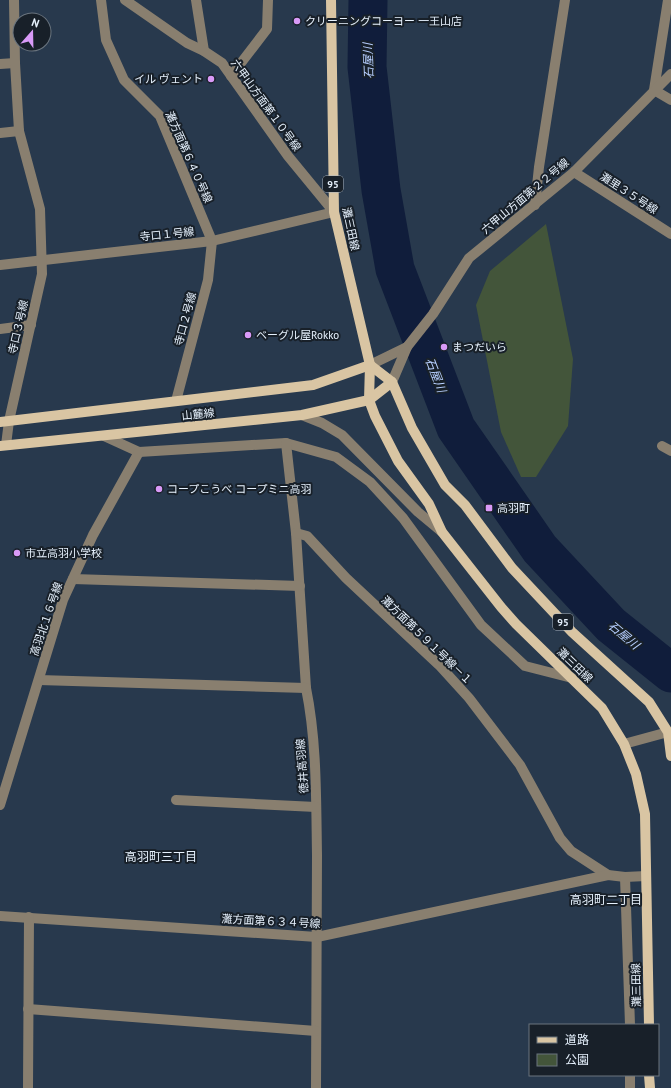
<svg xmlns="http://www.w3.org/2000/svg" width="671" height="1088" font-family="'PT Sans','Noto Sans JP',sans-serif">
	<style>
		.green { fill: #43553a }
		.lines { fill: none; stroke-linecap: round; stroke-linejoin: round }
		.river { stroke: #101d3b; stroke-width: 39 }
		.minor { stroke: #897f6f; stroke-width: 10 }
		.major { stroke: #d9c5a3; stroke-width: 10 }
		.poi-dot { fill: #d99af7; stroke: #182029; stroke-width: 1.5 }
		.labels { text-anchor: middle; dominant-baseline: central; stroke-width: 4; stroke-linejoin: round; paint-order: stroke }
		.shield { fill: #182029; stroke: #a8b2bd; stroke-width: 1 }
		.shield-label { font-size: 10px; font-weight: bold; fill: #e6f1fd }
		.poi-label { font-size: 11px; fill: #e6f1fd; stroke: #182029; text-anchor: start }
		.street-label { font-size: 11px; fill: #e6f1fd; stroke: #182029 }
		.water-label { font-size: 12px; font-style: italic; fill: #b7cfff; stroke: #182029 }
		.neighbourhood-label { font-size: 12px; fill: #e6f1fd; stroke: #182029 }
	</style>
	<rect width="100%" height="100%" fill="#28394d"/>
	<polygon class="green" points="546,224 573,359 568,426 536,477 521,477 501,432 476,305 490,271"/>
	<g class="lines">
		<polyline class="river" points="368,0 367,67 381,190 395,269 456,428 540,549 611,625 671,673"/>
		<g class="minor">
			<polyline points="101,0 106,40 124,80 160,116 212,241 208,280 176,401"/>
			<polyline points="196,0 204,51"/>
			<polyline points="668,0 654,90 671,100"/>
			<polyline points="0,64 15,63"/>
			<polyline points="231,76 267,29 268,0"/>
			<polyline points="0,133 19,131"/>
			<polyline points="574,172 671,234"/>
			<polyline points="535,205 539,167 565,0"/>
			<polyline points="0,265 212,241 334,212 288,156 222,63 204,51 187,43 125,0"/>
			<polyline points="0,329 31,325"/>
			<polyline points="370,365 407,347"/>
			<polyline points="392,382 407,347 433,314 469,258 574,172 671,74"/>
			<polyline points="302,415 322,423 342,435 418,512 442,532"/>
			<polyline points="104,436 139,452 286,443 336,457 370,482 403,518 481,625 525,666 572,678"/>
			<path d="M 286,443 L 296,533 L 306,688 C 317,742 316,799 317,855 C 317,932 316,1010 316,1088"/>
			<polyline points="6,445 9,421 42,274 40,209 19,131 15,63 14,0"/>
			<polyline points="662,446 671,451"/>
			<polyline points="296,533 307,536 346,578 439,665 469,698 520,765 560,838 571,851 608,875 625,877 646,876"/>
			<polyline points="73,579 300,586"/>
			<polyline points="39,680 306,688"/>
			<polyline points="624,744 668,732 671,733"/>
			<polyline points="176,800 316,807"/>
			<polyline points="0,805 63,600 93,535 139,452"/>
			<polyline points="625,877 630,1025"/>
			<polyline points="0,916 317,937 608,875"/>
			<polyline points="28,1009 316,1031"/>
			<polyline points="28,1088 29,917"/>
			<polyline points="630,1088 630,1075"/>
		</g>
		<g class="major">
			<polyline points="331,0 334,212 370,365 369,400 375,416 398,461 429,504 442,532 501,607 516,624 602,708 624,744 636,774 645,814 649,1025"/>
			<polyline points="370,365 392,382 412,428 445,485 465,505 512,568 572,632 649,702 668,732 671,756"/>
			<polyline points="0,422 313,385 370,365"/>
			<polyline points="0,446 302,415 369,400 392,382"/>
			<polyline points="649,1075 650,1088"/>
		</g>
	</g>
	<g class="poi-dot">
		<circle cx="297" cy="21" r="4"/>
		<circle cx="211" cy="79" r="4"/>
		<circle cx="248" cy="335" r="4"/>
		<circle cx="444" cy="347" r="4"/>
		<circle cx="159" cy="489" r="4"/>
		<rect x="485" y="504" width="8" height="8" rx="2"/>
		<circle cx="17" cy="553" r="4"/>
	</g>
	<g class="labels">
		<g class="shield">
			<rect x="323" y="176" width="20" height="16" rx="3"/>
			<rect x="553" y="614" width="20" height="16" rx="3"/>
		</g>
		<g class="shield-label">
			<text x="333" y="184">95</text>
			<text x="563" y="622">95</text>
		</g>
		<g class="poi-label">
			<text x="305" y="21">クリーニングコーヨー 一王山店</text>
			<text x="203" y="79" text-anchor="end">イル ヴェント</text>
			<text x="256" y="335">ベーグル屋Rokko</text>
			<text x="452" y="347">まつだいら</text>
			<text x="167" y="489">コープこうべ コープミニ高羽</text>
			<text x="497" y="508">高羽町</text>
			<text x="25" y="553">市立高羽小学校</text>
		</g>
		<g class="street-label">
			<text transform="translate(266 105) rotate(54)">六甲山方面第１０号線</text>
			<text transform="translate(189 157) rotate(66)">灘方面第６４０号線</text>
			<text transform="translate(629 193) rotate(33)">灘里３５号線</text>
			<text transform="translate(525 196) rotate(-40)">六甲山方面第２２号線</text>
			<text transform="translate(351 229) rotate(78)">灘三田線</text>
			<text transform="translate(167 234) rotate(-6)">寺口１号線</text>
			<text transform="translate(185 319) rotate(-75)">寺口２号線</text>
			<text transform="translate(18 327) rotate(-77)">寺口３号線</text>
			<text transform="translate(198 414) rotate(-6)">山麓線</text>
			<text transform="translate(46 619) rotate(-71)">高羽北１６号線</text>
			<text transform="translate(427 640) rotate(44)">灘方面第５９１号線－１</text>
			<text transform="translate(575 665) rotate(44)">灘三田線</text>
			<text transform="translate(302 766) rotate(-94)">徳井高羽線</text>
			<text transform="translate(271 921) rotate(3)">灘方面第６３４号線</text>
			<text transform="translate(636 985) rotate(-91)">灘三田線</text>
		</g>
		<g class="water-label">
			<text transform="translate(368 61) rotate(-92)">石屋川</text>
			<text transform="translate(436 375) rotate(69)">石屋川</text>
			<text transform="translate(624 635) rotate(40)">石屋川</text>
		</g>
		<g class="neighbourhood-label">
			<text x="161" y="856">高羽町三丁目</text>
			<text x="606" y="899">高羽町二丁目</text>
		</g>
	</g>
	<rect x="529" y="1024" width="130" height="52" fill="#182029" stroke="#6a747e"/>
	<rect x="537" y="1037" width="20" height="6" fill="#d9c5a3" stroke="#6a747e"/>
	<text x="565" y="1044" font-size="12" fill="#e6f1fd">道路</text>
	<rect x="537" y="1054" width="20" height="12" fill="#43553a" stroke="#6a747e"/>
	<text x="565" y="1064" font-size="12" fill="#e6f1fd">公園</text>
	<g transform="translate(32 32) rotate(20)"><circle r="19" fill="#182029" stroke="#6a747e"/>
	<path d="M0-3L7 15L0 10L-7 15Z" fill="#d99af7"/>
	<text y="-6" font-size="11" font-weight="bold" text-anchor="middle" fill="#e6f1fd">N</text>
	</g>
</svg>
